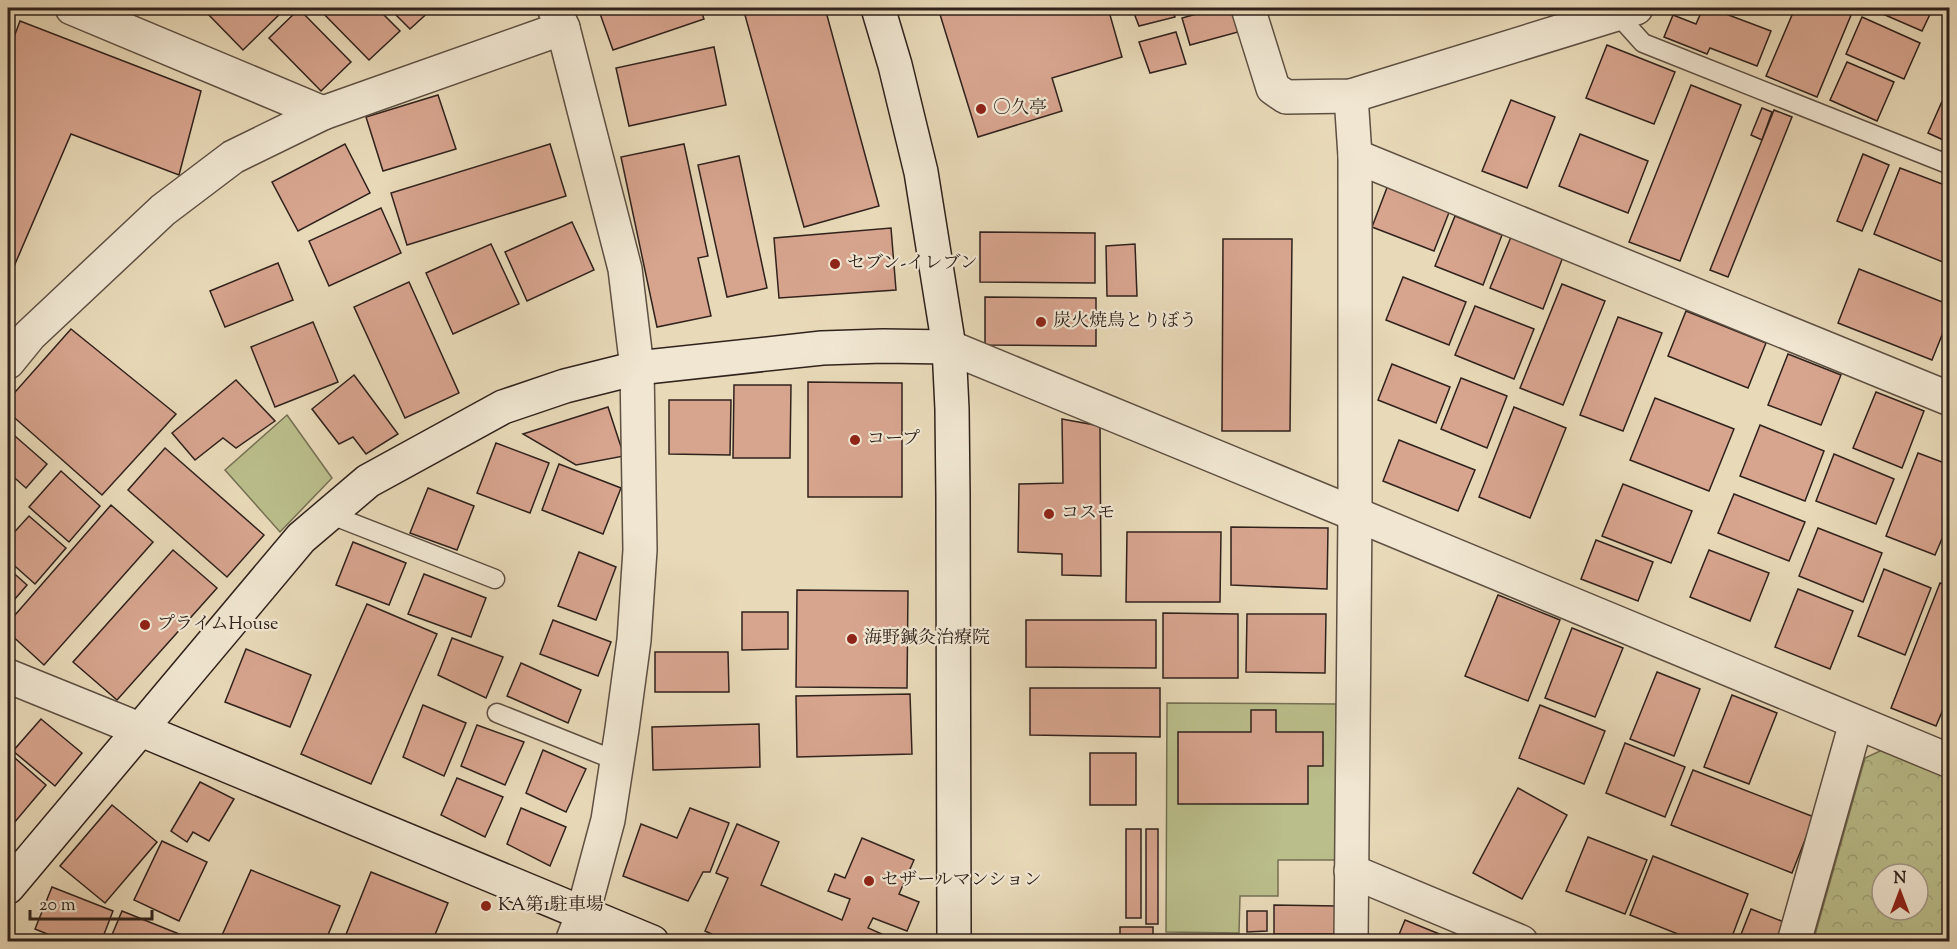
<svg xmlns="http://www.w3.org/2000/svg" width="1957" height="949" font-family="'Sorts Mill Goudy','Noto Serif JP',serif">
	<style>
		.green { fill: #babe8b; stroke: #757054; stroke-width: 1.5 }
		.park { fill: url(#park-crowns); stroke: #757054; stroke-width: 1.5; fill-rule: evenodd }
		.building { fill: #d7a48e; stroke: #30221c; stroke-width: 1.5 }
		.lines { fill: none; stroke-linecap: round; stroke-linejoin: round }
		.lane-casing { stroke: #5e5043; stroke-width: 21 }
		.street-casing { stroke: #5e5043; stroke-width: 36 }
		.secondary-casing { stroke: #30221c; stroke-width: 36 }
		.lane { stroke: #f0e6d1; stroke-width: 18 }
		.street { stroke: #f0e6d1; stroke-width: 33 }
		.secondary { stroke: #f0e6d1; stroke-width: 33 }
		.poi-dot { fill: #8f2418; stroke: #f0e6d1; stroke-width: 2 }
		.labels { text-anchor: middle; dominant-baseline: central; stroke-width: 4.5; stroke-linejoin: round; paint-order: stroke }
		.poi-label { font-size: 18px; fill: #30221c; stroke: #f0e6d1; text-anchor: start }
	</style>
	<defs>
		<pattern id="park-crowns" width="20" height="18" patternUnits="userSpaceOnUse" patternTransform="scale(1.5)"><rect width="20" height="18" fill="#babe8b"/><path d="M2 6a3 3 0 1 1 6 0M12 15a3 3 0 1 1 6 0" fill="none" stroke="#a0a377"/></pattern>
	</defs>
	<rect width="100%" height="100%" fill="#e8d9b8"/>
	<filter id="stains"><feTurbulence type="fractalNoise" baseFrequency=".00333" numOctaves="4"/><feColorMatrix values="0 0 0 0 .2 0 0 0 0 .09 0 0 0 0 .02 0 0 0 .5 -.17"/></filter>
	<radialGradient id="worn" r=".72"><stop offset=".6" stop-color="#630" stop-opacity="0"/><stop offset="1" stop-color="#630" stop-opacity=".3"/></radialGradient>
	<g class="green">
		<polygon points="287,415 332,478 280,532 225,470"/>
		<polygon points="1167,703 1336,704 1335,860 1278,860 1278,896 1240,896 1239,933 1166,932"/>
	</g>
	<path class="park" d="M 1882,750 L 1949,778 L 1949,941 L 1813,942 L 1865,758 ZM 1882,874 L 1918,874 L 1918,910 L 1882,910 Z"/>
	<g class="building">
		<polygon points="213,8 286,8 243,50 207,13"/>
		<polygon points="318,8 377,8 400,31 369,60"/>
		<polygon points="389,8 433,8 410,29"/>
		<polygon points="598,8 700,8 704,19 613,50"/>
		<polygon points="743,8 825,8 879,206 804,227"/>
		<polygon points="938,8 1108,8 1122,57 1052,78 1062,111 978,137"/>
		<polygon points="1132,8 1172,8 1175,17 1139,26"/>
		<polygon points="1218,8 1232,8 1238,32 1190,45 1182,18"/>
		<polygon points="1703,8 1710,8 1771,31 1757,66 1710,48 1707,54 1664,37 1673,15 1696,24"/>
		<polygon points="1795,8 1854,8 1817,97 1766,76"/>
		<polygon points="1869,8 1933,8 1922,31"/>
		<polygon points="299,9 351,62 321,91 269,38"/>
		<polygon points="1862,17 1920,43 1904,79 1846,54"/>
		<polygon points="20,21 201,91 179,175 71,134 9,278 8,277 8,53"/>
		<polygon points="1176,32 1186,64 1150,73 1139,42"/>
		<polygon points="1607,45 1675,72 1654,124 1586,98"/>
		<polygon points="714,47 726,105 629,126 616,68"/>
		<polygon points="1847,62 1894,82 1877,121 1830,100"/>
		<polygon points="1691,85 1741,105 1680,261 1629,242"/>
		<polygon points="438,95 456,149 383,171 366,117"/>
		<polygon points="1944,97 1950,99 1950,143 1928,133"/>
		<polygon points="1511,100 1555,117 1527,188 1482,171"/>
		<polygon points="1762,108 1772,112 1762,140 1751,135"/>
		<polygon points="1774,110 1792,117 1728,277 1710,270"/>
		<polygon points="1580,134 1648,161 1628,213 1559,186"/>
		<polygon points="345,144 370,193 298,231 272,182"/>
		<polygon points="550,144 566,196 407,245 391,193"/>
		<polygon points="684,144 708,256 698,258 711,316 657,327 621,157"/>
		<polygon points="1863,154 1889,165 1862,231 1837,221"/>
		<polygon points="739,156 767,288 727,297 698,165"/>
		<polygon points="1900,168 1950,187 1950,265 1874,234"/>
		<polygon points="1388,185 1450,210 1434,251 1372,227"/>
		<polygon points="381,208 401,253 329,286 309,241"/>
		<polygon points="1455,216 1502,235 1483,285 1435,266"/>
		<polygon points="572,222 594,270 527,301 505,252"/>
		<polygon points="891,228 896,290 779,298 774,238"/>
		<polygon points="980,232 1095,233 1095,283 980,282"/>
		<polygon points="1511,237 1563,257 1543,309 1490,288"/>
		<polygon points="1223,239 1292,239 1290,431 1222,431"/>
		<polygon points="491,244 519,304 453,334 426,273"/>
		<polygon points="1135,244 1137,296 1107,296 1106,246"/>
		<polygon points="278,263 293,300 225,327 210,291"/>
		<polygon points="1859,269 1950,305 1950,315 1932,360 1838,323"/>
		<polygon points="1403,277 1466,302 1449,345 1386,320"/>
		<polygon points="409,282 459,393 405,418 354,307"/>
		<polygon points="1562,284 1605,301 1563,405 1520,388"/>
		<polygon points="985,297 1096,298 1096,346 985,345"/>
		<polygon points="1475,306 1534,329 1514,379 1455,355"/>
		<polygon points="1686,311 1766,343 1748,388 1668,356"/>
		<polygon points="1618,317 1662,333 1623,431 1580,415"/>
		<polygon points="313,322 338,382 275,407 251,347"/>
		<polygon points="71,329 176,414 102,495 8,412 8,400"/>
		<polygon points="1788,354 1841,375 1821,425 1768,405"/>
		<polygon points="1392,364 1450,387 1436,423 1378,400"/>
		<polygon points="354,375 398,434 366,454 353,437 339,444 312,409"/>
		<polygon points="1461,378 1507,396 1487,448 1441,429"/>
		<polygon points="236,380 275,421 236,448 223,438 195,460 172,433"/>
		<polygon points="808,382 902,383 902,497 808,497"/>
		<polygon points="734,385 791,385 790,458 733,458"/>
		<polygon points="1876,392 1924,411 1902,468 1853,448"/>
		<polygon points="1655,398 1734,429 1709,491 1630,460"/>
		<polygon points="669,400 731,400 730,455 669,454"/>
		<polygon points="608,407 624,456 576,465 523,434"/>
		<polygon points="1514,407 1566,428 1530,518 1479,497"/>
		<polygon points="1062,419 1100,426 1101,576 1062,575 1062,554 1018,552 1019,484 1063,483"/>
		<polygon points="1760,425 1824,451 1805,501 1740,476"/>
		<polygon points="8,430 47,464 26,488 8,472"/>
		<polygon points="1399,440 1475,470 1458,511 1383,481"/>
		<polygon points="496,443 549,463 530,513 477,493"/>
		<polygon points="165,448 264,535 227,577 128,490"/>
		<polygon points="1918,453 1950,465 1950,520 1935,555 1886,536"/>
		<polygon points="1834,454 1894,479 1876,524 1816,501"/>
		<polygon points="559,464 621,488 603,534 542,510"/>
		<polygon points="61,471 100,506 69,542 29,507"/>
		<polygon points="1623,484 1692,511 1671,563 1602,536"/>
		<polygon points="428,488 474,506 457,550 410,533"/>
		<polygon points="1734,494 1805,522 1789,561 1718,533"/>
		<polygon points="111,505 153,542 44,665 8,632 8,623"/>
		<polygon points="29,516 66,548 35,584 8,560 8,539"/>
		<polygon points="1231,527 1328,528 1327,589 1231,585"/>
		<polygon points="1818,528 1882,553 1863,602 1799,576"/>
		<polygon points="1127,532 1221,532 1220,602 1126,602"/>
		<polygon points="1596,540 1653,562 1638,601 1581,579"/>
		<polygon points="353,542 406,563 389,605 336,585"/>
		<polygon points="173,550 217,588 117,700 73,662"/>
		<polygon points="1709,550 1769,573 1750,621 1690,597"/>
		<polygon points="579,552 616,567 596,620 558,606"/>
		<polygon points="8,568 27,585 8,607"/>
		<polygon points="1884,569 1931,588 1905,655 1858,636"/>
		<polygon points="424,574 486,598 471,637 408,614"/>
		<polygon points="1940,583 1950,587 1950,693 1936,726 1891,708"/>
		<polygon points="1798,589 1853,611 1830,669 1775,647"/>
		<polygon points="797,590 908,591 907,688 796,687"/>
		<polygon points="1498,595 1560,620 1528,701 1465,676"/>
		<polygon points="367,604 437,634 371,784 301,754"/>
		<polygon points="742,612 788,612 788,649 742,650"/>
		<polygon points="1163,613 1238,614 1238,678 1163,678"/>
		<polygon points="1247,614 1326,614 1325,673 1246,672"/>
		<polygon points="553,620 611,642 598,676 540,654"/>
		<polygon points="1026,620 1156,620 1156,668 1026,667"/>
		<polygon points="1572,628 1623,648 1595,717 1545,698"/>
		<polygon points="452,638 503,657 486,698 438,675"/>
		<polygon points="246,649 311,675 290,727 225,702"/>
		<polygon points="655,652 728,652 729,692 655,692"/>
		<polygon points="521,663 581,690 568,723 507,696"/>
		<polygon points="1657,672 1700,689 1674,756 1630,739"/>
		<polygon points="1030,688 1160,688 1160,737 1030,735"/>
		<polygon points="910,694 912,754 797,757 796,696"/>
		<polygon points="1732,695 1777,713 1749,784 1704,767"/>
		<polygon points="423,705 466,723 444,776 403,757"/>
		<polygon points="1540,705 1605,731 1584,784 1519,758"/>
		<polygon points="1251,710 1276,710 1276,732 1323,732 1323,766 1308,766 1308,804 1178,804 1178,732 1251,732"/>
		<polygon points="41,719 82,753 55,786 13,751"/>
		<polygon points="759,724 760,767 653,770 652,727"/>
		<polygon points="477,725 524,742 505,785 461,766"/>
		<polygon points="1625,743 1685,767 1665,817 1606,793"/>
		<polygon points="543,750 586,769 566,812 526,793"/>
		<polygon points="8,752 46,785 14,823 8,817"/>
		<rect x="1090" y="753" width="46" height="52"/>
		<polygon points="1693,770 1814,817 1792,873 1671,825"/>
		<polygon points="457,778 503,797 485,837 441,815"/>
		<polygon points="200,782 234,799 209,841 193,832 187,842 171,831"/>
		<polygon points="1518,788 1567,815 1522,899 1473,873"/>
		<polygon points="112,805 157,842 105,903 60,866"/>
		<polygon points="521,808 566,827 550,866 507,844"/>
		<polygon points="690,808 729,823 710,872 703,872 688,901 623,876 641,824 677,838"/>
		<polygon points="737,824 779,842 761,885 842,920 850,899 828,891 835,874 845,878 862,838 914,860 899,894 919,902 907,931 873,918 868,928 900,942 729,942 705,931 728,878 716,873"/>
		<rect x="1126" y="829" width="15" height="89"/>
		<rect x="1146" y="829" width="12" height="95"/>
		<polygon points="1588,837 1647,860 1625,914 1566,891"/>
		<polygon points="162,841 207,862 179,921 134,900"/>
		<polygon points="1653,856 1748,894 1730,942 1698,942 1630,915"/>
		<polygon points="251,870 340,906 325,942 219,942"/>
		<polygon points="371,872 448,903 432,942 343,942"/>
		<polygon points="52,887 113,911 101,942 67,942 35,929"/>
		<polygon points="1274,905 1338,906 1337,934 1274,934"/>
		<polygon points="1751,909 1789,924 1783,942 1738,942"/>
		<polygon points="122,911 189,938 188,942 109,942"/>
		<polygon points="1247,911 1267,911 1267,931 1247,932"/>
		<polygon points="1405,920 1459,942 1396,942"/>
		<rect x="1120" y="927" width="33" height="15"/>
		<rect x="1163" y="938" width="62" height="4"/>
	</g>
	<g class="lines">
		<defs>
			<g id="lane">
				<polyline points="1616,13 1643,43 1950,165"/>
				<polyline points="329,514 495,579"/>
				<polyline points="497,713 617,761"/>
			</g>
			<g id="street">
				<polyline points="72,8 323,113"/>
				<polyline points="554,8 563,28 625,269 637,368 640,550 634,640 622,729 608,820 583,913 572,942"/>
				<polyline points="1248,8 1273,88 1286,97 1351,96 1636,8"/>
				<polyline points="1355,156 1950,399"/>
				<polyline points="949,347 1355,514 1950,761"/>
				<polyline points="8,362 30,335 163,210 233,157 323,113 563,28"/>
				<polyline points="8,676 139,729"/>
				<polyline points="1351,871 1521,942"/>
				<polyline points="1351,942 1355,514 1355,156 1351,96"/>
				<polyline points="1794,942 1856,723"/>
			</g>
			<g id="secondary">
				<polyline points="878,8 895,65 921,172 949,347 952,409 953,498 954,942"/>
				<polyline points="139,729 652,942"/>
				<polyline points="8,887 301,538 368,481 503,407 565,386 637,368 822,348 883,346 949,347"/>
			</g>
		</defs>
		<use href="#lane" class="lane-casing"/>
		<use href="#street" class="street-casing"/>
		<use href="#secondary" class="secondary-casing"/>
		<use href="#lane" class="lane"/>
		<use href="#street" class="street"/>
		<use href="#secondary" class="secondary"/>
	</g>
	<g class="poi-dot">
		<circle cx="981" cy="109" r="6"/>
		<circle cx="835" cy="264" r="6"/>
		<circle cx="1041" cy="322" r="6"/>
		<circle cx="855" cy="440" r="6"/>
		<circle cx="1049" cy="514" r="6"/>
		<circle cx="145" cy="625" r="6"/>
		<circle cx="852" cy="639" r="6"/>
		<circle cx="869" cy="881" r="6"/>
		<circle cx="486" cy="906" r="6"/>
	</g>
	<g class="labels">
		<g class="poi-label">
			<text x="993" y="109">○久亭</text>
			<text x="847" y="264">セブン-イレブン</text>
			<text x="1053" y="322">炭火焼鳥とりぼう</text>
			<text x="867" y="440">コープ</text>
			<text x="1061" y="514">コスモ</text>
			<text x="157" y="625">プライムHouse</text>
			<text x="864" y="639">海野鍼灸治療院</text>
			<text x="881" y="881">セザールマンション</text>
			<text x="498" y="906">KA第1駐車場</text>
		</g>
	</g>
	<rect width="1957" height="949" fill="none" stroke="#e8d9b8" stroke-width="30"/>
	<rect x="9" y="9" width="1939" height="931" fill="none" stroke="#30221c" stroke-width="3"/>
	<rect x="15" y="15" width="1927" height="919" fill="none" stroke="#30221c" stroke-width="1.5"/>
	<g transform="translate(1900 892)"><circle r="28" fill="#f0e6d1" stroke="#a39889" stroke-width="1.5"/>
	<path d="M0-4.5L10 22L0 15L-10 22Z" fill="#8f2418"/>
	<text y="-9" font-size="16" font-weight="bold" text-anchor="middle" fill="#30221c">N</text>
	</g>
	<path d="M30 910v9h122v-9" fill="none" stroke="#30221c" stroke-width="3"/>
	<text x="39" y="910" font-size="18" fill="#30221c" stroke="#f0e6d1" stroke-width="4.5" paint-order="stroke">20 m</text>
	<rect width="100%" height="100%" filter="url(#stains)"/>
	<rect width="100%" height="100%" fill="url(#worn)"/>
</svg>
